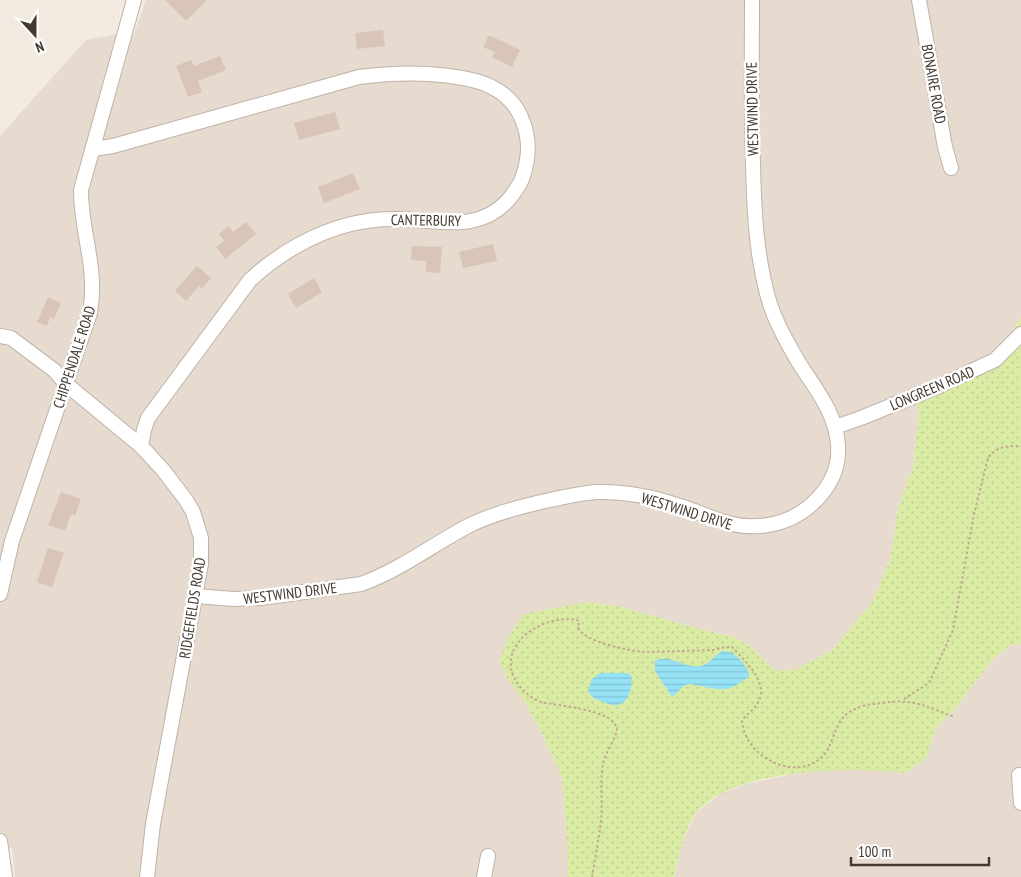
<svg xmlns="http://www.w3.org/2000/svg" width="1021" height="877" font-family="'PT Sans Narrow',sans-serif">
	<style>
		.residential { fill: #e7dace }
		.grass { fill: url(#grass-dots) }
		.water { fill: url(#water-rules) }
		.building { fill: #d8c5b8 }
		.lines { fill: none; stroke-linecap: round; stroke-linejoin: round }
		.minor-casing { stroke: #c1b2a6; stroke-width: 16 }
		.path { stroke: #c2a892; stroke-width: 2; stroke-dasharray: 2.5 2.5; stroke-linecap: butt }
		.minor { stroke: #fff; stroke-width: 14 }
		.labels { text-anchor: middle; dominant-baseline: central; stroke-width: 5; stroke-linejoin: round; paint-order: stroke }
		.street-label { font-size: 15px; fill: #443931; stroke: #fff }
	</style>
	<defs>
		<pattern id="grass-dots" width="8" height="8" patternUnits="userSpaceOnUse" patternTransform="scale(1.25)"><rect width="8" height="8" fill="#daeca4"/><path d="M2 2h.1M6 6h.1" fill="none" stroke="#bccb8e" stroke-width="1.8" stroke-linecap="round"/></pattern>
		<pattern id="water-rules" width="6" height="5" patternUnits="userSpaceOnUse" patternTransform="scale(1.25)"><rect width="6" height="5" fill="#95e2f7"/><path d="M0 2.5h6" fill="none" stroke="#82c3d4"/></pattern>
	</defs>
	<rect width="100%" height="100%" fill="#f3eae1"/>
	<g class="residential">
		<polygon points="146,0 1021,0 1021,316 1017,325 997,351 946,377 913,390 919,412 913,468 898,508 890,560 873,601 834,649 795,670 774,670 749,645 732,636 711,632 621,607 587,602 524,701 537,723 562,777 568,853 568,877 15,877 12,848 0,850 0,136 86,40 117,34 134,34"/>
		<polygon points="1021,644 1021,877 674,877 682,843 696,813 720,794 746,784 807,771 843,769 874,769 906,773 927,757 936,727 954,710 993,659 1010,645"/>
	</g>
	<path class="grass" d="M 1021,316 L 1021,644 L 1010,645 L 993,659 L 954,710 L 936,727 L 927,757 L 906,773 C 851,767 736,767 697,812 C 685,826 678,859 674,877 L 568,877 L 568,853 L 562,777 L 537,723 L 524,701 L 509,681 L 499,661 L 510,635 L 523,614 L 587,602 L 621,607 L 711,632 L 732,636 L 749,645 L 774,670 L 795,670 L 834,649 L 873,601 L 890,560 L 898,508 L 913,468 L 919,412 L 913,390 L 946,377 L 996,351 L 1017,325 Z"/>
	<g class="water">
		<path d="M 723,651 C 737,651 744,664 750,675 C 726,697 717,688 689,684 L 685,685 L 672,697 L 655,671 L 655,661 C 671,653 684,669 701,666 C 710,664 714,655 723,651 Z"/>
		<path d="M 600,673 L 627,673 L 631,675 C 634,684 629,704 617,705 C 612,706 606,703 601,701 C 595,699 591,697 588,691 L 592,679 Z"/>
	</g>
	<g class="building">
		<polygon points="165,0 207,0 186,21"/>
		<polygon points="383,30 385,46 357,49 355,33"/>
		<polygon points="489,35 520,50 512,67 492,57 495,52 483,47"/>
		<polygon points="220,56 226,70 198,81 202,92 188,97 176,66 191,60 194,66"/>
		<polygon points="335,112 340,129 299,140 294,123"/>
		<polygon points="353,173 360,189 324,203 318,187"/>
		<polygon points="246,222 256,234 225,259 216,247 225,241 219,234 229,226 233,232"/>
		<polygon points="493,244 497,261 463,268 459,252"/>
		<polygon points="412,246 442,247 440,273 426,272 426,261 411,260"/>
		<polygon points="197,266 211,278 202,289 199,286 186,301 175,291"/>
		<polygon points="314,278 322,292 296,308 288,294"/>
		<polygon points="48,297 61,303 54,319 50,317 47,326 37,322"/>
		<polygon points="61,492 81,499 75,516 71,514 65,531 48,525"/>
		<polygon points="48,548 64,553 52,587 37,582"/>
	</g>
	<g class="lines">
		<defs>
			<g id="minor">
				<polyline points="919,0 945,147 951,168"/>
				<path d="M 93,149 L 113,146 L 359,77 C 398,72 437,71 476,81 C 495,86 513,98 521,117 C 530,137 530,155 523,176 C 521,184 515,191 510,198 C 478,236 435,218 393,219 C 379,219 364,221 351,224 C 314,233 278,254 250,280 L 148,418 L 144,430 L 141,446"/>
				<polyline points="0,336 11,338 55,371 66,384 141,446 163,470 186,500 193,512 201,538 201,564 153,824 147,877"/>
				<polyline points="835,427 861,418 939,386 995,360 1021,334"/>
				<path d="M 0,594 L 12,541 L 90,313 C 98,267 81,234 81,190 L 134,0"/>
				<path d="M 196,596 L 233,599 L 261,598 L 361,584 C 400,570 432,545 468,526 C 494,513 522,506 550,500 C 565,497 581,493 596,492 C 624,491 654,497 680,506 C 712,516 733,531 768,525 C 806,519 841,485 838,445 C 836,413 815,388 799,363 C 788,344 777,325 770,304 C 756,258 754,210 753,163 C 751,108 752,54 752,0"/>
				<polyline points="1019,775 1021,803"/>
				<polyline points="0,841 5,877"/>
				<polyline points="484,877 488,856"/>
			</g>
		</defs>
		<use href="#minor" class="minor-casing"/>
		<g class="path">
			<path d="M 904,699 L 929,683 L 953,630 L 974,514 L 988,458 C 996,446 1008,446 1021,446"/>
			<path d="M 592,877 C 595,858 599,839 601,821 C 603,801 599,779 604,760 C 606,752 618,734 617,729 C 614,709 557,706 541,702 C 534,700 527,694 522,689 C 488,652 538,613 577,620 L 579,621 L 578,628 C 585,642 629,651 645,652 L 713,650 L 725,647 L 732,647 C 745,661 771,684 757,704 C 753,711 746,714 742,721 C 744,739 755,752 769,760 C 789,771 813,771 827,751 C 829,748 830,744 832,740 C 839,721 842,713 863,706 C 869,704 875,704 882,703 C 914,698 926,707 955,717"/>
		</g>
		<use href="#minor" class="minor"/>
	</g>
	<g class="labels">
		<g class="street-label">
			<text transform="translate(934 84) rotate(80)">BONAIRE ROAD</text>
			<text transform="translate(752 109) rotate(-91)">WESTWIND DRIVE</text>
			<text transform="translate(426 220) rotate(1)">CANTERBURY</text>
			<text transform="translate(74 357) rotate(-72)">CHIPPENDALE ROAD</text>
			<text transform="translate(932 388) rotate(-23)">LONGREEN ROAD</text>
			<text transform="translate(687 511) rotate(17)">WESTWIND DRIVE</text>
			<text transform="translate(290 593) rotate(-7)">WESTWIND DRIVE</text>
			<text transform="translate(192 608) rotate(-81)">RIDGEFIELDS ROAD</text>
		</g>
	</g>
	<g transform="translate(35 35) rotate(159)" stroke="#ffffff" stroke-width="4" paint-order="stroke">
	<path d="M0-4L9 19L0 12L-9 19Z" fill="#443931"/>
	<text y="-8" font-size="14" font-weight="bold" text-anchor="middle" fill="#443931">N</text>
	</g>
	<path d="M851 857v8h138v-8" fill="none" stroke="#443931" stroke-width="2.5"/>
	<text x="858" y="857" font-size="15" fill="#443931" stroke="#ffffff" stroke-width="4" paint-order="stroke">100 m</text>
</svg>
